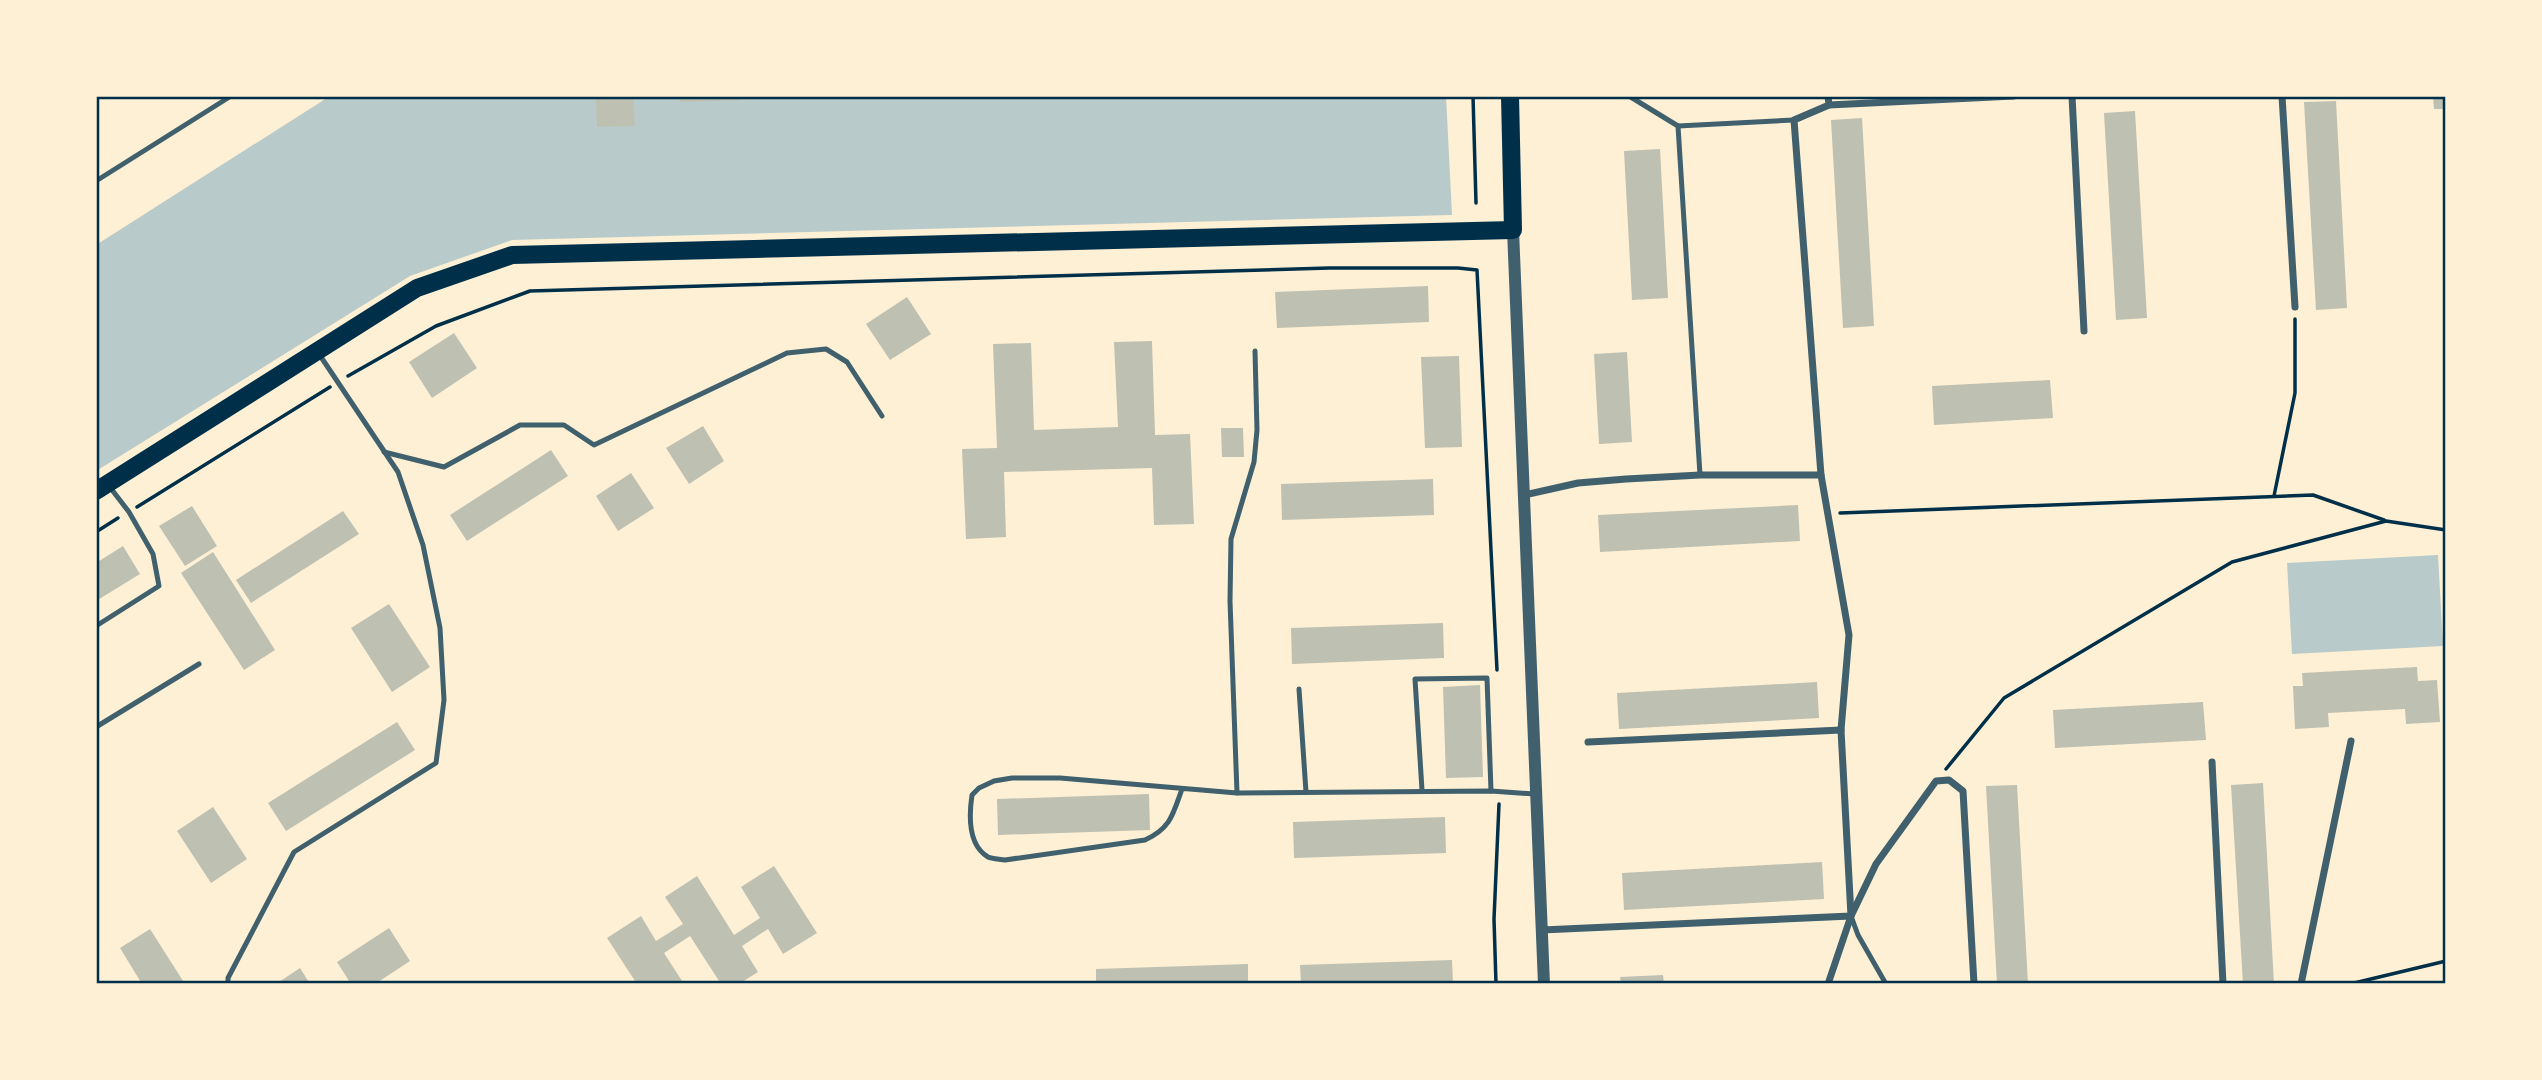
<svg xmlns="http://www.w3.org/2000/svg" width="2542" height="1080" font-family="'Alegreya Sans',sans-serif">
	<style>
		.green { fill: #b9caca }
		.building { fill: #bec0b2 }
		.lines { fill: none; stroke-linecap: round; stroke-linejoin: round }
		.path { stroke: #003049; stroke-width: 3.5 }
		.service { stroke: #3f606c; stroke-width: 5 }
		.minor { stroke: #3f606c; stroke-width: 7 }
		.tertiary { stroke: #3f606c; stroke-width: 12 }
		.primary { stroke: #003049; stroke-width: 18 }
		.neatline { fill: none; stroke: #003049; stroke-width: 2.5 }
	</style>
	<rect width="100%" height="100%" fill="#fdf0d5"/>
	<g class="green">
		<polygon points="330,96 1446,96 1452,215 512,240 410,276 96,471 96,245"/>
		<polygon points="2438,555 2443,646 2292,654 2287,563"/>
	</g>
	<g class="building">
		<polygon points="596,96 633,96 635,126 597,127"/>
		<polygon points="680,96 741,96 741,100 680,102"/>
		<polygon points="2433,96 2446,96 2446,109 2434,109"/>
		<polygon points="2336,101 2347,308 2316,310 2304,102"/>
		<polygon points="2135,111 2147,318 2116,320 2104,113"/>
		<polygon points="1862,118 1874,326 1843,328 1831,120"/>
		<polygon points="1660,149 1668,298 1632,300 1624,151"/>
		<polygon points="1428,286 1429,322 1277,328 1275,292"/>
		<polygon points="907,297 931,334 890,360 866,324"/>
		<polygon points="454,333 477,368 432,398 409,362"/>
		<polygon points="1152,341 1155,435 1190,434 1194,524 1154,525 1152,468 1004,472 1006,537 966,539 962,449 997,448 993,344 1031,343 1034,430 1118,427 1114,342"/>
		<polygon points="1627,352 1632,442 1599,444 1594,354"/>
		<polygon points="1459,356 1462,447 1425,448 1421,357"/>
		<polygon points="2050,380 2053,418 1934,425 1932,386"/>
		<polygon points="703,426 724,461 689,484 666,448"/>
		<polygon points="1221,428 1243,428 1244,457 1222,457"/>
		<polygon points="551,450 568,476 467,541 450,515"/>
		<polygon points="631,473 654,508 618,531 596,496"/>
		<polygon points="1433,479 1434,515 1282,520 1281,484"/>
		<polygon points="1798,505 1800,541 1600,552 1598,515"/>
		<polygon points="192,506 217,546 185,566 159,526"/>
		<polygon points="343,511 359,534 251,603 236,580"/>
		<polygon points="123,546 140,574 96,601 96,563"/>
		<polygon points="213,552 275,650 244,670 181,573"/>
		<polygon points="389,604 430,667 392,692 351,628"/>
		<polygon points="1443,623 1444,658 1292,664 1291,628"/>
		<polygon points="2417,667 2418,681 2437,680 2440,722 2406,724 2405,709 2328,713 2329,727 2295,729 2293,686 2303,686 2302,673"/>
		<polygon points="1817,682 1819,718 1619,729 1617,693"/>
		<polygon points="1480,685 1483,777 1446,778 1443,687"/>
		<polygon points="2203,702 2206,740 2055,748 2053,710"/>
		<polygon points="397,722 415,750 286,831 268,803"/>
		<polygon points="2263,783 2274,984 2243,984 2231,785"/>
		<polygon points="2017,785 2028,984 1997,984 1986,786"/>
		<polygon points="1149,794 1150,830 998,835 997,799"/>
		<polygon points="213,807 247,859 211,883 177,831"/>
		<polygon points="1445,817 1446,853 1294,858 1293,822"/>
		<polygon points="1822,862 1824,899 1624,910 1622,873"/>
		<polygon points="774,866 817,933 783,954 768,929 742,946 758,972 739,984 721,984 690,936 664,953 684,984 637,984 607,938 641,916 656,941 683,924 665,897 697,876 734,935 760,918 741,887"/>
		<polygon points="389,928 410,961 375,984 351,984 337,962"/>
		<polygon points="150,929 185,984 142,984 120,948"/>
		<polygon points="1452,960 1453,984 1301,984 1300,965"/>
		<polygon points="1248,964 1248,984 1096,984 1096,969"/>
		<polygon points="300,968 310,984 276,984"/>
		<polygon points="1663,975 1664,984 1621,984 1620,977"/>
	</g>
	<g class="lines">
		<g class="path">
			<polyline points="1473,96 1476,203"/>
			<polyline points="348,376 436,326 530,291 1329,268 1458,268 1477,270 1497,670"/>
			<polyline points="2274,496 2295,393 2295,319"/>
			<polyline points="137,507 330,387"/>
			<polyline points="1840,513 2313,495 2384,520"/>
			<polyline points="96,532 118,518"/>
			<polyline points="1946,769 2004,698 2232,562 2386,521 2446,530"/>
			<polyline points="1496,984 1494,919 1499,804"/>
			<polyline points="2350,984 2446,961"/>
		</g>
		<g class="service">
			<polyline points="1629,96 1678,126 1700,475"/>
			<polyline points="1678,126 1794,120"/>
			<polyline points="96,181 231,96"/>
			<polyline points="384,452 444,467 520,425 564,425 594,445 787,353 826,349 847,362 882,416"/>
			<polyline points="96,626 159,586 153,554 129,512 109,486"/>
			<polyline points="1299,689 1306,792"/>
			<polyline points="96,727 199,664"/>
			<path d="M 1182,789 C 1173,814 1171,828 1145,840 L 1005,860 C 1000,859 992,859 988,857 C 968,845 969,815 972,795 L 979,788 L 994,781 L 1012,778 L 1060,778 L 1237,793 L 1491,791 L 1534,794"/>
			<polyline points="1422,790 1415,679 1487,678 1491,791"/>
			<polyline points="1237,793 1230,601 1231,539 1254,462 1257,430 1255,351"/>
			<polyline points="1851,916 1858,935 1886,984"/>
			<polyline points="228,984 228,978 294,852 436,763 444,700 440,628 423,545 398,472 319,354"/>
		</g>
		<g class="minor">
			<polyline points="2072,96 2084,331"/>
			<polyline points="2282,96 2295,307"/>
			<polyline points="1829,105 2014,96"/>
			<polyline points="1821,475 1794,120 1829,105 1828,96"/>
			<polyline points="1524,495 1578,483 1626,479 1700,475 1821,475 1849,635 1841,730 1851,916 1828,984"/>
			<polyline points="1588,742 1841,730"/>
			<polyline points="2212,762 2223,984"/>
			<polyline points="1542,930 1851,916 1876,864 1936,781 1949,780 1963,791 1974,984"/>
			<polyline points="2301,984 2351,741"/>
		</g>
		<polyline class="tertiary" points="1513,230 1544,984"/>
		<polyline class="primary" points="96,491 417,288 512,255 1513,230 1510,96"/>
	</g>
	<rect width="2542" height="1080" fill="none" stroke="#fdf0d5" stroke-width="196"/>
	<rect x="98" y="98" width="2346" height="884" class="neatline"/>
</svg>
